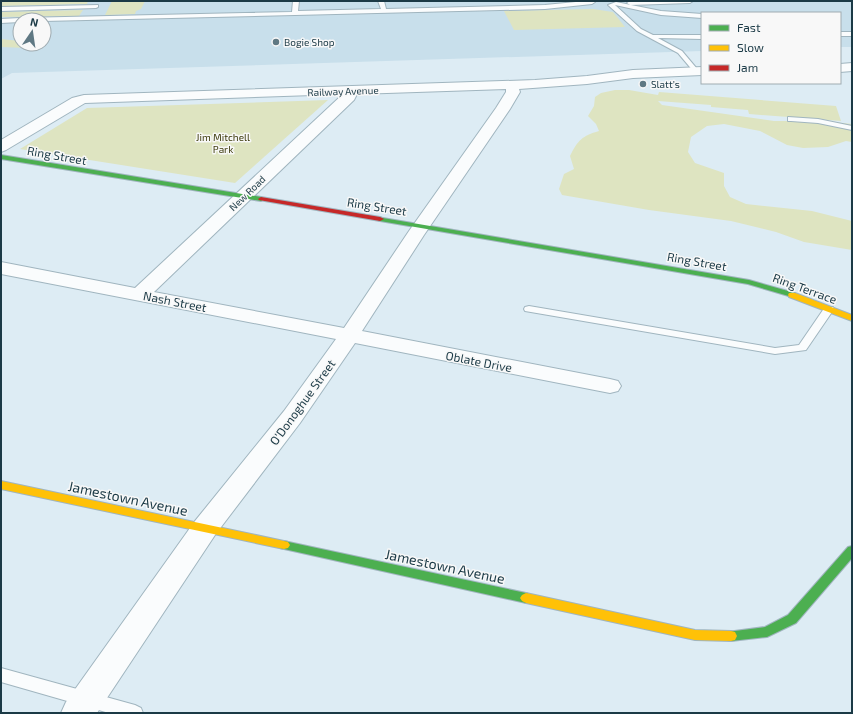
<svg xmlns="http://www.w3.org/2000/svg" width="853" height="714" font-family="'Exo 2',sans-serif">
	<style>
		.built { fill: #c8dfeb; fill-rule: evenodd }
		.green { fill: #dee4c1 }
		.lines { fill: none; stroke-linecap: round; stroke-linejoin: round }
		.lane-casing { stroke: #a0b5bf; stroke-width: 2 }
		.street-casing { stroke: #a0b5bf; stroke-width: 2 }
		.fast-casing { stroke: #a0b5bf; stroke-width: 2 }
		.slow-casing { stroke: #a0b5bf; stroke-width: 2 }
		.jam-casing { stroke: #a0b5bf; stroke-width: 2 }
		.lane { fill: #fafcfd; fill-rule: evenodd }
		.street { fill: #fafcfd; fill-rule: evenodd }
		.fast { fill: #4caf50; fill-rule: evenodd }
		.slow { fill: #ffc107; fill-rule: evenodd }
		.jam { fill: #c62828; fill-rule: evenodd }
		.poi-dot { fill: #5f7883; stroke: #f8f8f8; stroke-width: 1.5 }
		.labels { text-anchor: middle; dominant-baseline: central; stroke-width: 3; stroke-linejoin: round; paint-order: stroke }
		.far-poi-label { font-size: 10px; fill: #1b3a46; stroke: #f8f8f8; text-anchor: start }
		.far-street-label { font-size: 10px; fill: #1b3a46; stroke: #f8f8f8 }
		.far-park-label { font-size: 10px; fill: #3a3809; stroke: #f8f8f8 }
		.street-label { font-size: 12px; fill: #1b3a46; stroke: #f8f8f8 }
		.near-street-label { font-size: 14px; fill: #1b3a46; stroke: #f8f8f8 }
	</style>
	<rect width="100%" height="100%" fill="#ddecf4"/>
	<path class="built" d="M 1,1 L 852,1 L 852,47 L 840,47 L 840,13 L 702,13 L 702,51 L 12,73 L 1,79 ZM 20,20 L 44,20 L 44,44 L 20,44 Z"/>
	<g class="green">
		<polygon points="1,1 88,1 87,4 1,6"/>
		<polygon points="112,1 145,1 141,9 136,11 135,14 105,15"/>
		<polygon points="593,9 613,12 625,27 514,30 504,11"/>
		<polygon points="83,10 79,16 1,17 1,12"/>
		<polygon points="1,39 20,41 20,44 29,44 27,48 1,47"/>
		<path d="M 615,90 L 629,90 L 658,95 L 659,92 L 836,106 L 841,121 L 749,114 L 748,110 L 711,107 L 711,105 L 658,101 L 662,105 L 774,121 L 823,121 L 852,124 L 852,142 L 846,141 L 828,147 L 803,148 L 787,145 L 760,131 L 724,124 L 707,126 L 691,137 L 688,152 L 695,163 L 724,173 L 724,186 L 730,197 L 746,204 L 812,211 L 852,221 L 852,250 L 804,242 L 776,232 L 731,221 L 649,210 L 562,195 L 559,189 L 564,174 L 574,169 L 570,156 C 578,140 582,136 599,131 L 596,124 L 588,116 L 594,106 L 595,97 L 601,93 Z"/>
		<polygon points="328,100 235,183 20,149 87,108"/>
	</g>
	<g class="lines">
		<defs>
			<g id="lane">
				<polygon points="293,1 299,1 298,11 381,9 378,1 384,1 386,9 545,5 586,1 595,2 592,4 545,9 44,21 44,20 20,20 20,22 1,23 1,19 20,18 292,12"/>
				<polygon points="641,1 693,1 690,3 630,5 627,3 630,1"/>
				<polygon points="616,2 661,11 702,14 702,18 661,15 615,5 641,29 653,35 702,35 702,39 658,38 682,51 698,70 698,72 694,72 678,53 637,31 608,5"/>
				<polygon points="98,5 98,7 96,8 1,11 1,7"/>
				<rect x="840" y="32" width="12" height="4"/>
				<polygon points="788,117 818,119 852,126 852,130 818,123 791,121 788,121"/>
				<polygon points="529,306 775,348 799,345 825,307 833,307 834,309 806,350 775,354 525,311 524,309 525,307"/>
				<polygon points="1,668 135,705 141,708 143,713 109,713 1,682"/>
			</g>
			<g id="street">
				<polygon points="852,63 852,71 840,72 840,64"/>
				<path d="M 702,67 L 702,75 L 633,78 L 587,84 L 519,89 L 520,92 L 510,109 L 424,235 L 362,331 L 610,379 L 618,381 L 621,386 L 618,391 L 610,393 L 355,343 L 300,423 L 215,535 L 97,713 L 61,713 L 66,702 L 195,521 L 284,411 L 336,339 L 1,274 L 1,262 L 135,288 L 343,94 L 85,103 L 6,150 L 1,152 L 1,140 L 72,98 L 84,95 L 535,80 L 587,76 L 633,70 ZM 506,89 L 506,92 L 496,108 L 409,231 L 344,328 L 154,292 L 354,100 L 357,94 Z"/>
			</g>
			<g id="fast">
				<polygon points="1,155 261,197 264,199 261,201 1,159"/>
				<polygon points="377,217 749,280 795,293 796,295 792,297 748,284 380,221 376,219"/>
				<polygon points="284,541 526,593 530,595 532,598 530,601 526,603 284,549 280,548 278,545 280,542"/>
				<polygon points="852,546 852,558 796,623 767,637 731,641 727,640 725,636 727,632 765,627 788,615 848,547"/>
			</g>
			<g id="slow">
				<polygon points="789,293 795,293 852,315 852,321 789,297 788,295"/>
				<polygon points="1,481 284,541 288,542 290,545 288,548 284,549 1,489"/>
				<polygon points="526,593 695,630 731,631 735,632 737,636 735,640 731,641 695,640 526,603 522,601 520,598 522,595"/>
			</g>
			<polygon id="jam" points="261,197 380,217 384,219 380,221 259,200 258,199"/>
		</defs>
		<use href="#lane" class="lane-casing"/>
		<use href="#street" class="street-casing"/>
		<use href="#fast" class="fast-casing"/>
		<use href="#slow" class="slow-casing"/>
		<use href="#jam" class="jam-casing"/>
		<use href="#lane" class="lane"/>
		<use href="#street" class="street"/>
		<use href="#fast" class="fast"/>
		<use href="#slow" class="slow"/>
		<use href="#jam" class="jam"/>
	</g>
	<g class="poi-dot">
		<circle cx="276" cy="42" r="4"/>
		<circle cx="643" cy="84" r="4"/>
	</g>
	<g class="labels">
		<g class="far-poi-label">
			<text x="284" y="42">Bogie Shop</text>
			<text x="651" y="84">Slatt’s</text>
		</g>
		<g class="far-street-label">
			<text transform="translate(343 91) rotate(-2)">Railway Avenue</text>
			<text transform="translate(247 193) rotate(-44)">New Road</text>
		</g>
		<g class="far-park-label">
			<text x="223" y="137">Jim Mitchell<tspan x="223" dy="12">Park</tspan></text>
		</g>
		<g class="street-label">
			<text transform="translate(57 155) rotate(10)">Ring Street</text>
			<text transform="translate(377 206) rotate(9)">Ring Street</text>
			<text transform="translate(697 261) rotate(10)">Ring Street</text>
			<text transform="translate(805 288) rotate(20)">Ring Terrace</text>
			<text transform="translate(175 301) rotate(11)">Nash Street</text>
			<text transform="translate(479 361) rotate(11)">Oblate Drive</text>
			<text transform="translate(302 402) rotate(-54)">O'Donoghue Street</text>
		</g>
		<g class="near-street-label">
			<text transform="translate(128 498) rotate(12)">Jamestown Avenue</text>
			<text transform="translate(445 566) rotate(12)">Jamestown Avenue</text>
		</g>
	</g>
	<rect width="853" height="714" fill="none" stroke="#1b3a46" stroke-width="4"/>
	<rect x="701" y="12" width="140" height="72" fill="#f8f8f8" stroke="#a0acb1"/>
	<rect x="709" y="25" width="20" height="6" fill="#4caf50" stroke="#a0acb1"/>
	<text x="737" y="32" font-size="12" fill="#1b3a46">Fast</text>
	<rect x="709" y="45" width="20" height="6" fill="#ffc107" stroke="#a0acb1"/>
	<text x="737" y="52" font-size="12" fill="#1b3a46">Slow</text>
	<rect x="709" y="65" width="20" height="6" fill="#c62828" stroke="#a0acb1"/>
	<text x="737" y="72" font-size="12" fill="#1b3a46">Jam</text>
	<g transform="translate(32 32) rotate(13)"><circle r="19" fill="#f8f8f8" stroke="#a0acb1"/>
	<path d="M0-3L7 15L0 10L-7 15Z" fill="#5f7883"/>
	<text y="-6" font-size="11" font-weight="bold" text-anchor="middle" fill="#1b3a46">N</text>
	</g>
</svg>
